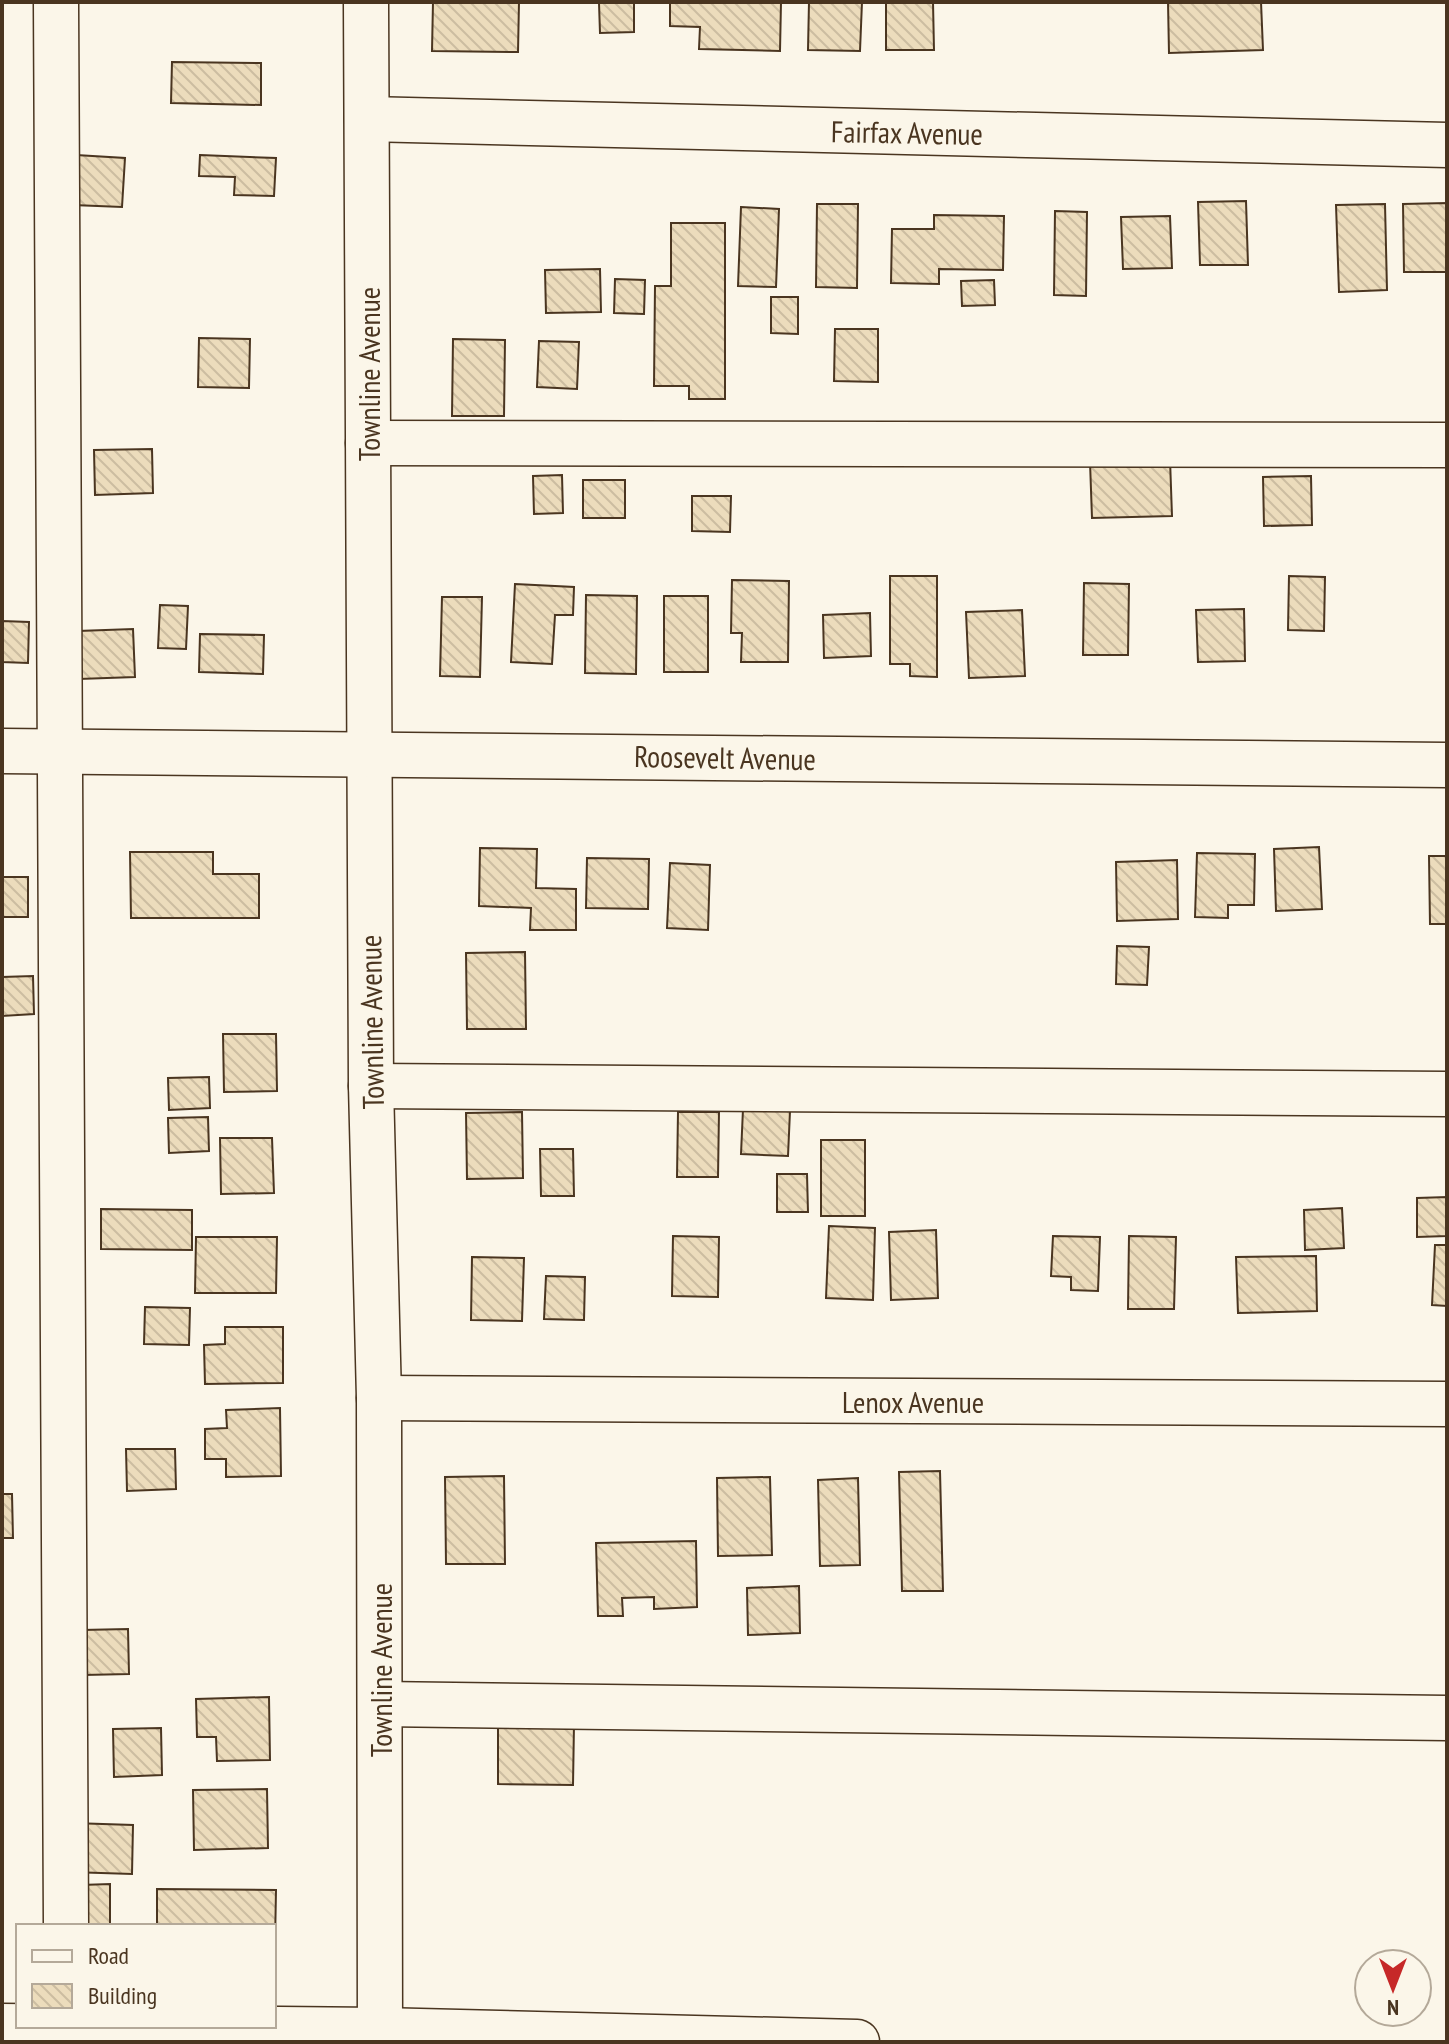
<svg xmlns="http://www.w3.org/2000/svg" width="1449" height="2044" font-family="'PT Sans Narrow',sans-serif">
	<style>
		.building { fill: url(#building-back-hatch); stroke: #4a3520; stroke-width: 2 }
		.lines { fill: none; stroke-linecap: round; stroke-linejoin: round }
		.minor-casing { stroke: #4a3520; stroke-width: 47 }
		.minor { stroke: #fbf6e9; stroke-width: 44 }
		.labels { text-anchor: middle; dominant-baseline: central; stroke-width: 6; stroke-linejoin: round; paint-order: stroke }
		.street-label { font-size: 30px; fill: #4a3520; stroke: #fbf6e9 }
	</style>
	<defs>
		<pattern id="building-back-hatch" width="6" height="6" patternUnits="userSpaceOnUse" patternTransform="scale(2)"><rect width="6" height="6" fill="#ecdcbc"/><path d="M-1 5l2 2M0 0l6 6M5-1l2 2" fill="none" stroke="#ccbda1"/></pattern>
	</defs>
	<rect width="100%" height="100%" fill="#fbf6e9"/>
	<g class="building">
		<polygon points="433,2 519,2 518,52 432,51"/>
		<polygon points="634,2 634,32 600,33 599,3"/>
		<polygon points="670,2 781,2 780,51 699,49 700,27 670,26"/>
		<polygon points="809,2 862,2 860,51 808,50"/>
		<polygon points="886,2 933,2 934,50 886,50"/>
		<polygon points="1168,2 1261,2 1263,50 1169,53"/>
		<polygon points="172,62 261,63 261,105 171,103"/>
		<polygon points="76,155 125,158 122,207 73,205"/>
		<polygon points="200,155 276,158 274,196 234,195 235,177 199,176"/>
		<polygon points="1246,201 1248,265 1200,265 1198,202"/>
		<polygon points="1447,203 1447,272 1404,272 1403,204"/>
		<polygon points="817,204 858,204 857,288 816,287"/>
		<polygon points="1385,204 1387,290 1339,292 1336,205"/>
		<polygon points="741,207 779,209 776,287 738,286"/>
		<polygon points="1055,211 1087,212 1086,296 1054,295"/>
		<polygon points="934,215 1004,216 1003,270 939,269 939,284 891,283 892,229 934,229"/>
		<polygon points="1170,216 1172,268 1123,269 1121,217"/>
		<polygon points="671,223 725,223 725,399 689,399 689,386 654,386 655,286 671,286"/>
		<polygon points="600,269 601,312 546,313 545,270"/>
		<polygon points="615,279 645,280 644,314 614,313"/>
		<polygon points="994,280 995,305 962,306 961,281"/>
		<polygon points="771,297 798,297 798,334 771,333"/>
		<polygon points="835,329 878,329 878,382 834,381"/>
		<polygon points="199,338 250,339 249,388 198,387"/>
		<polygon points="453,339 505,340 504,416 452,416"/>
		<polygon points="539,341 579,342 577,389 537,387"/>
		<polygon points="152,449 153,493 95,495 94,450"/>
		<polygon points="1170,459 1172,516 1092,518 1090,462"/>
		<polygon points="562,475 563,513 534,514 533,476"/>
		<polygon points="1311,476 1312,525 1264,526 1263,477"/>
		<rect x="583" y="480" width="42" height="38"/>
		<polygon points="692,496 731,496 730,532 692,531"/>
		<polygon points="890,576 937,576 937,677 910,676 910,664 890,664"/>
		<polygon points="1289,576 1325,577 1324,631 1288,630"/>
		<polygon points="732,580 789,581 788,662 741,662 742,633 731,633"/>
		<polygon points="1084,583 1129,584 1128,655 1083,655"/>
		<polygon points="515,584 574,587 573,615 555,615 552,664 511,662"/>
		<polygon points="586,595 637,596 636,674 585,673"/>
		<rect x="664" y="596" width="44" height="76"/>
		<polygon points="442,597 482,597 480,677 440,676"/>
		<polygon points="160,605 188,606 186,649 158,648"/>
		<polygon points="1244,609 1245,661 1198,662 1196,610"/>
		<polygon points="1022,610 1025,676 969,678 966,612"/>
		<polygon points="870,613 871,656 824,658 823,615"/>
		<polygon points="2,621 29,622 28,663 2,662"/>
		<polygon points="133,629 135,677 79,679 78,631"/>
		<polygon points="200,634 264,635 263,674 199,672"/>
		<polygon points="1319,847 1322,909 1276,911 1274,849"/>
		<polygon points="480,848 537,849 536,888 576,889 576,930 530,930 531,908 479,906"/>
		<polygon points="130,852 213,852 213,874 259,874 259,918 131,918"/>
		<polygon points="1197,853 1255,854 1254,905 1228,905 1228,918 1195,917"/>
		<polygon points="1429,856 1447,856 1447,924 1430,924"/>
		<polygon points="587,858 649,859 648,909 586,908"/>
		<polygon points="1177,860 1178,919 1117,921 1116,862"/>
		<polygon points="670,863 710,865 708,930 667,928"/>
		<rect x="2" y="877" width="26" height="40"/>
		<polygon points="1117,946 1149,947 1147,985 1116,984"/>
		<polygon points="525,952 526,1029 467,1029 466,953"/>
		<polygon points="33,976 34,1014 2,1016 2,977"/>
		<polygon points="223,1034 276,1034 277,1091 224,1092"/>
		<polygon points="209,1077 210,1108 169,1110 168,1078"/>
		<polygon points="743,1109 790,1111 788,1156 741,1154"/>
		<polygon points="522,1112 523,1178 467,1179 466,1113"/>
		<polygon points="678,1112 719,1112 718,1177 677,1177"/>
		<polygon points="208,1117 209,1151 169,1153 168,1118"/>
		<polygon points="220,1138 272,1138 274,1193 221,1194"/>
		<rect x="821" y="1140" width="44" height="76"/>
		<polygon points="540,1149 573,1149 574,1196 541,1196"/>
		<polygon points="777,1174 807,1174 808,1212 777,1212"/>
		<polygon points="1447,1197 1447,1236 1417,1237 1417,1198"/>
		<polygon points="1342,1208 1344,1248 1305,1250 1304,1210"/>
		<polygon points="101,1209 192,1210 192,1250 101,1249"/>
		<polygon points="829,1226 875,1228 873,1300 826,1298"/>
		<polygon points="936,1230 938,1298 891,1300 889,1232"/>
		<polygon points="673,1236 719,1237 718,1297 672,1296"/>
		<polygon points="1053,1236 1100,1237 1098,1291 1071,1290 1071,1277 1051,1276"/>
		<polygon points="1129,1236 1176,1237 1174,1309 1128,1309"/>
		<polygon points="196,1237 277,1237 276,1293 195,1293"/>
		<polygon points="1435,1245 1447,1245 1447,1306 1432,1305"/>
		<polygon points="1316,1256 1317,1311 1238,1313 1236,1257"/>
		<polygon points="472,1257 524,1258 522,1321 471,1320"/>
		<polygon points="546,1276 585,1277 584,1320 544,1319"/>
		<polygon points="145,1307 190,1308 189,1345 144,1344"/>
		<polygon points="225,1327 283,1327 283,1383 205,1384 204,1345 225,1344"/>
		<polygon points="280,1408 281,1476 226,1477 226,1459 205,1459 205,1429 227,1428 226,1410"/>
		<polygon points="126,1449 175,1449 176,1489 127,1491"/>
		<polygon points="940,1471 943,1591 902,1591 899,1472"/>
		<polygon points="504,1476 505,1564 446,1564 445,1477"/>
		<polygon points="770,1477 772,1555 718,1556 717,1478"/>
		<polygon points="858,1478 860,1565 820,1566 818,1480"/>
		<polygon points="2,1494 12,1494 13,1538 2,1538"/>
		<polygon points="696,1541 697,1607 654,1609 654,1597 622,1598 623,1616 598,1616 596,1543"/>
		<polygon points="799,1586 800,1633 748,1635 747,1588"/>
		<polygon points="128,1629 129,1674 84,1675 82,1630"/>
		<polygon points="269,1697 270,1760 217,1761 216,1737 197,1737 196,1699"/>
		<polygon points="498,1724 574,1724 573,1785 498,1784"/>
		<polygon points="161,1728 162,1775 114,1777 113,1729"/>
		<polygon points="267,1789 268,1848 194,1850 193,1790"/>
		<polygon points="72,1823 133,1825 132,1874 70,1872"/>
		<polygon points="110,1884 110,1926 81,1926 81,1885"/>
		<polygon points="157,1889 276,1890 275,1945 274,1926 157,1926"/>
	</g>
	<g class="lines">
		<defs>
			<g id="minor">
				<polyline points="56,2 66,1926"/>
				<polyline points="366,2 371,1086 379,1398 380,2042"/>
				<polyline points="367,119 1447,145"/>
				<polyline points="368,443 1447,445"/>
				<polyline points="2,751 1447,765"/>
				<polyline points="371,1086 1447,1094"/>
				<polyline points="379,1398 1447,1404"/>
				<polyline points="380,1704 1447,1718"/>
				<polyline points="2,2026 380,2030 857,2042"/>
			</g>
		</defs>
		<use href="#minor" class="minor-casing"/>
		<use href="#minor" class="minor"/>
	</g>
	<g class="labels">
		<g class="street-label">
			<text transform="translate(907 132) rotate(1)">Fairfax Avenue</text>
			<text transform="translate(368 374) rotate(-90)">Townline Avenue</text>
			<text transform="translate(725 757) rotate(1)">Roosevelt Avenue</text>
			<text transform="translate(371 1022) rotate(-91)">Townline Avenue</text>
			<text x="913" y="1401">Lenox Avenue</text>
			<text transform="translate(380 1670) rotate(-90)">Townline Avenue</text>
		</g>
	</g>
	<rect width="1449" height="2044" fill="none" stroke="#4a3520" stroke-width="8"/>
	<rect x="16" y="1924" width="260" height="104" fill="#fbf6e9" stroke="#b4a999" stroke-width="2"/>
	<rect x="32" y="1950" width="40" height="12" fill="#fbf6e9" stroke="#b4a999" stroke-width="2"/>
	<text x="88" y="1964" font-size="24" fill="#4a3520">Road</text>
	<rect x="32" y="1984" width="40" height="24" fill="url(#building-back-hatch)" stroke="#b4a999" stroke-width="2"/>
	<text x="88" y="2004" font-size="24" fill="#4a3520">Building</text>
	<g transform="translate(1393 1988) rotate(180)"><circle r="38" fill="#fbf6e9" stroke="#b4a999" stroke-width="2"/>
	<path d="M0-6L14 30L0 20L-14 30Z" fill="#c62828"/>
	<text y="-12" font-size="22" font-weight="bold" text-anchor="middle" fill="#4a3520">N</text>
	</g>
</svg>
